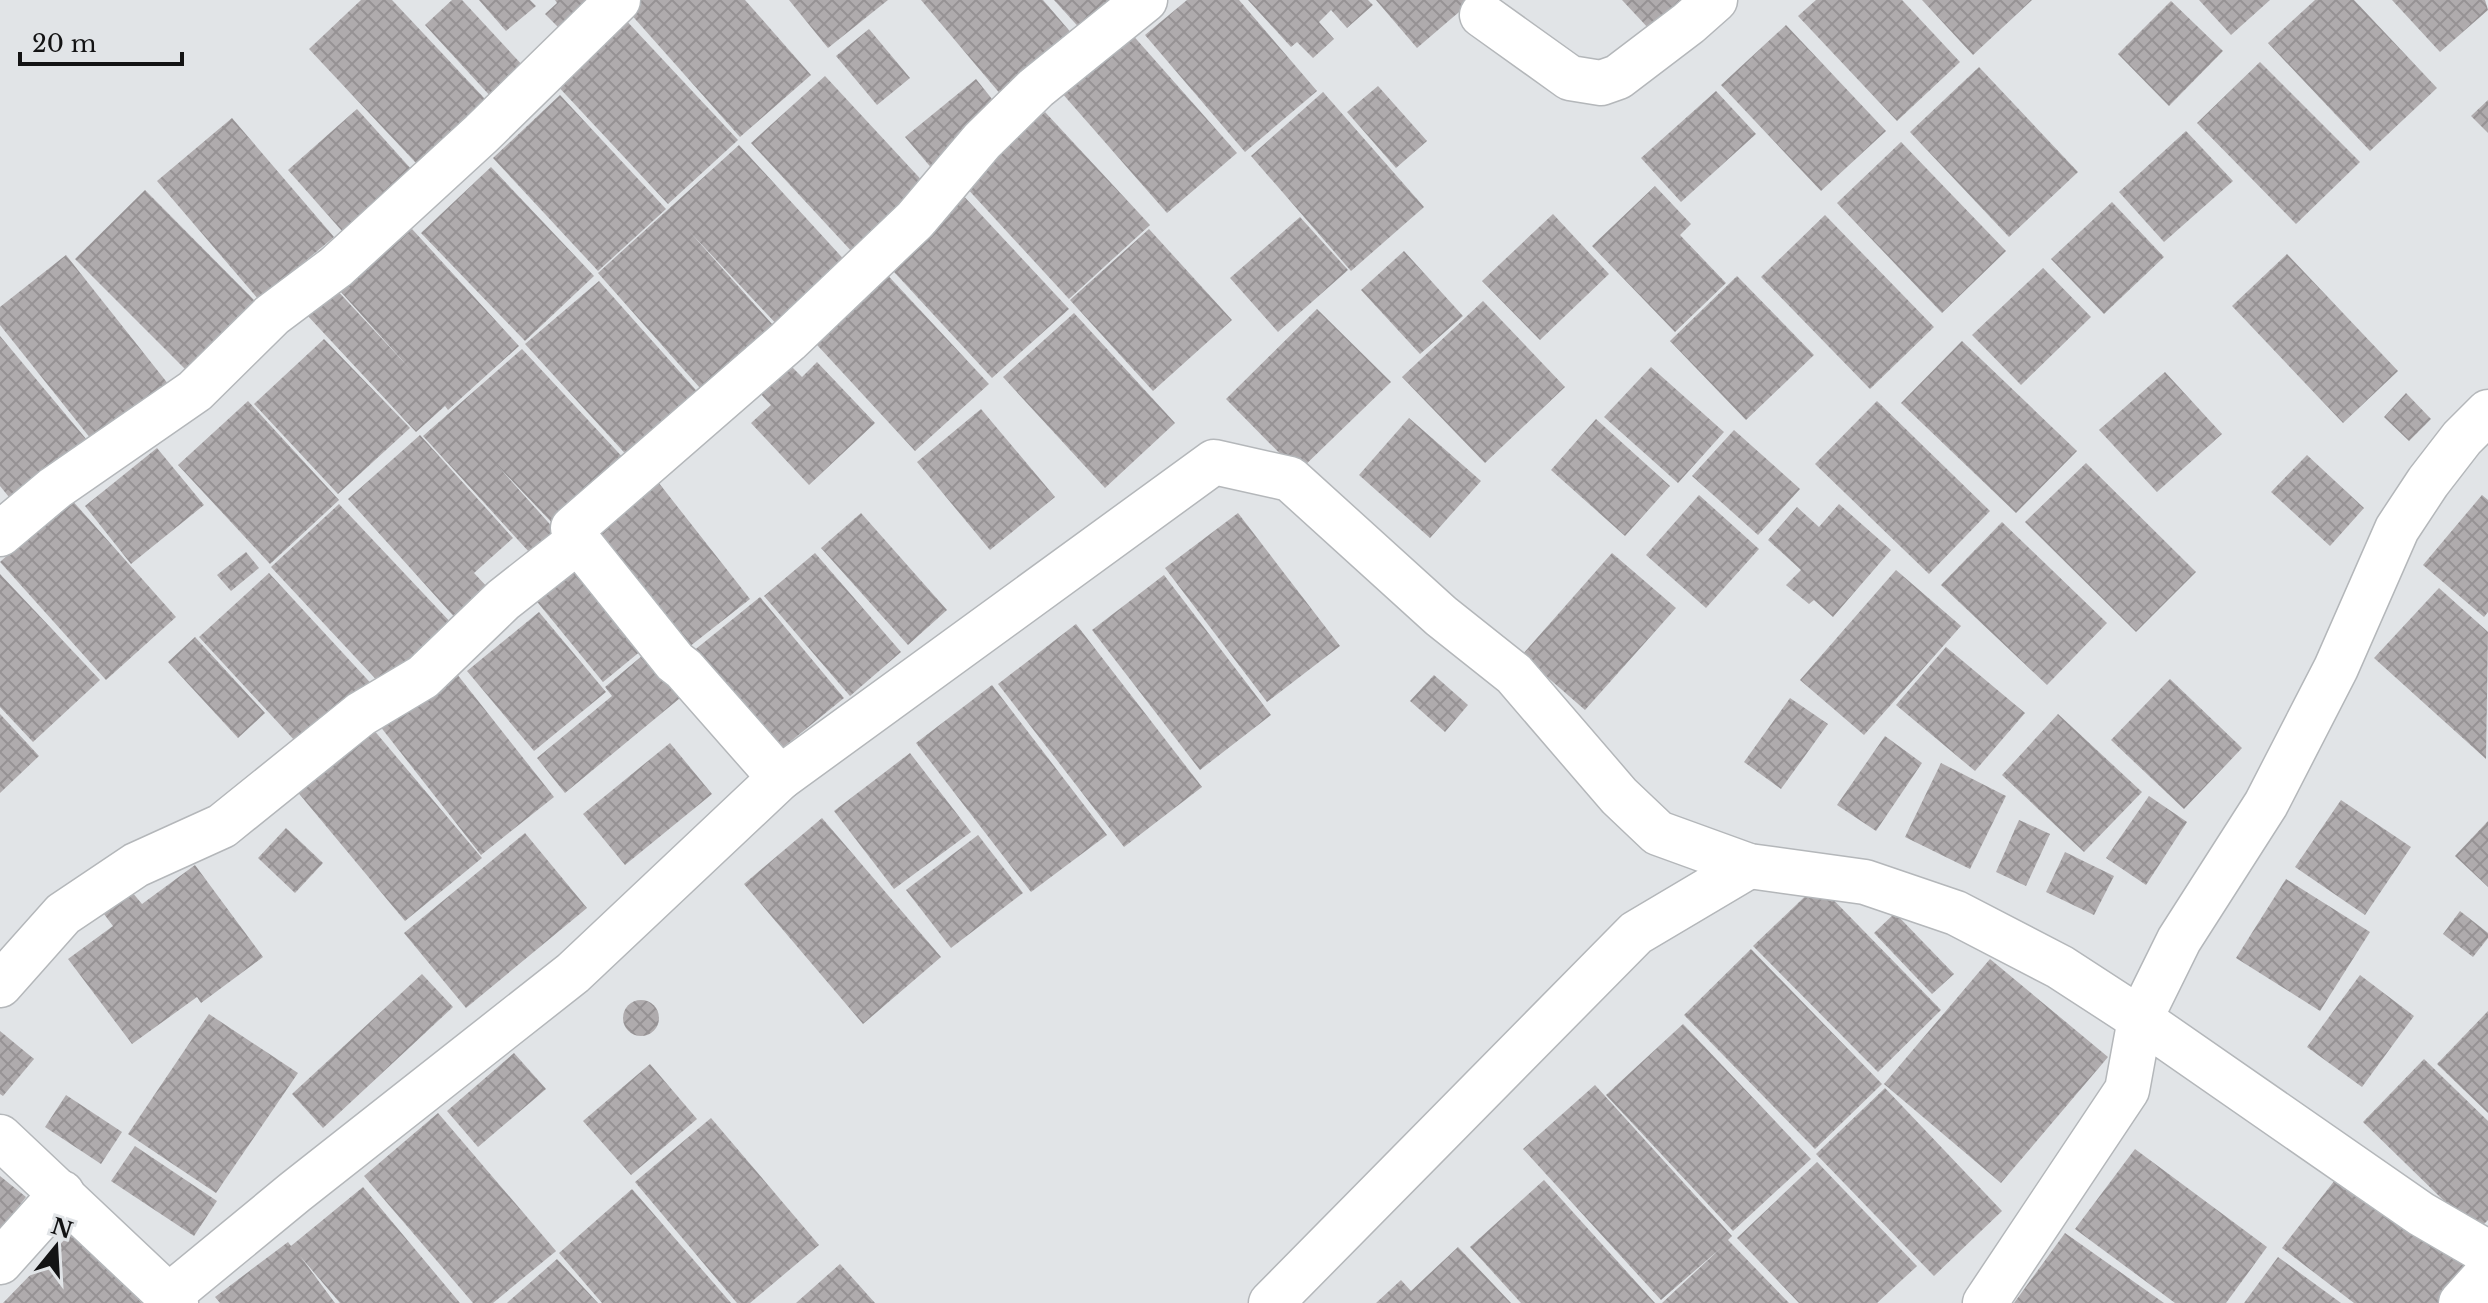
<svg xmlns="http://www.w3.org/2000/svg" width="2488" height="1303" font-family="'Libre Baskerville',serif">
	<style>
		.building { fill: url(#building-cross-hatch) }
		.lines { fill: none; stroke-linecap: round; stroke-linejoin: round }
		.street-casing { stroke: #b4b7ba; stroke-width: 47 }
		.street { stroke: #fff; stroke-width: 44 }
	</style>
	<defs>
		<pattern id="building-cross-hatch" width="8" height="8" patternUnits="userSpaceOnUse" patternTransform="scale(2)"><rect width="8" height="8" fill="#afabad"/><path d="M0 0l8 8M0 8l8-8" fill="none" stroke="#969294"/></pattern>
	</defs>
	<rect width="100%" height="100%" fill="#e1e4e7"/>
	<g class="building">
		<polygon points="361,0 392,0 485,99 416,163 309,49"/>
		<polygon points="452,0 462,0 525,68 492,98 425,25"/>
		<polygon points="479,0 530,0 536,6 506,31"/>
		<polygon points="555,0 597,0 563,32 545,14 557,3"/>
		<polygon points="641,0 745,0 811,75 740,137 628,11"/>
		<polygon points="789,0 888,0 828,48"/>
		<polygon points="921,0 1043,0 1079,42 1007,102"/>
		<polygon points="1054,0 1120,0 1084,33"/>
		<polygon points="1187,0 1239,0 1317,91 1245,152 1145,35"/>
		<polygon points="1248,0 1368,0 1373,5 1347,28 1331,10 1319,22 1334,39 1313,58 1297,42 1291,47"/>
		<polygon points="1376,0 1473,0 1417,48"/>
		<polygon points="1622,0 1683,0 1650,30"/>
		<polygon points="1816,0 1902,0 1960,62 1897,121 1798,16"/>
		<polygon points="1922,0 2032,0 1973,55"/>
		<polygon points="2199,0 2270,0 2231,35"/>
		<polygon points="2315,0 2354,0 2437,88 2370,151 2268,43"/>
		<polygon points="2392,0 2485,0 2488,10 2440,52"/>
		<polygon points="2171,1 2223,51 2169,106 2118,54"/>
		<polygon points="622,16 738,140 668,204 553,81"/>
		<polygon points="1786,25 1886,131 1821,191 1721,85"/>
		<polygon points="869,29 910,78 877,105 836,56"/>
		<polygon points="1130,32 1237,153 1167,213 1061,92"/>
		<polygon points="2260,62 2360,162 2296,224 2197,123"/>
		<polygon points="1979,67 2078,172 2009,237 1910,132"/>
		<polygon points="825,76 928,187 854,254 751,143"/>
		<polygon points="976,79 1004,114 934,171 905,137"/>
		<polygon points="1378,86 1427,141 1396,168 1347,112"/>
		<polygon points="1716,91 1756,134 1681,202 1641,158"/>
		<polygon points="1323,92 1424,207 1351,271 1251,156"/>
		<polygon points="560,95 666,209 598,271 493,158"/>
		<polygon points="2488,100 2488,133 2471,116"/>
		<polygon points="357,109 412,170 342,231 288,170"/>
		<polygon points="1045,112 1150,225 1069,299 964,185"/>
		<polygon points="232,118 334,237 259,300 157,181"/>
		<polygon points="2186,131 2233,181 2164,242 2119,192"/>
		<polygon points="1901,142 2006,251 1942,313 1837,203"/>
		<polygon points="739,145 850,266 781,329 689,231 781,334 708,397 598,273"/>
		<polygon points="491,167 594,276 525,341 421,233"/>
		<polygon points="1655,186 1691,224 1680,235 1726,283 1675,332 1592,246"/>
		<polygon points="145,190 255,301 185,369 75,259"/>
		<polygon points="959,191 1069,309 992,378 883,260"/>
		<polygon points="2112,202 2164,257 2104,314 2051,259"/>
		<polygon points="1553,214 1609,274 1540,340 1482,281"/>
		<polygon points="1825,215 1934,327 1870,389 1761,277"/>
		<polygon points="1300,217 1348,270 1278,332 1230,278"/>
		<polygon points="412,229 519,346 448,410 445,406 416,432 306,314 334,287 411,370 341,292"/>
		<polygon points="1149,229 1232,320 1153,391 1070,300"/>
		<polygon points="1404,251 1463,316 1420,354 1361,290"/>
		<polygon points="2287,254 2398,371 2343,423 2232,306"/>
		<polygon points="66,255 169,385 95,444 0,325 0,307"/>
		<polygon points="880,267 989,384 915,451 806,333"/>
		<polygon points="2043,268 2091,317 2021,385 1972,335"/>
		<polygon points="1737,276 1814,355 1746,420 1670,341"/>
		<polygon points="599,281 703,398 632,461 525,344"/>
		<polygon points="1483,301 1565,387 1485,463 1402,377"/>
		<polygon points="1317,309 1391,382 1298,472 1226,399"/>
		<polygon points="1074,313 1175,423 1105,488 1003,377"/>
		<polygon points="0,336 92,446 17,507 0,486"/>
		<polygon points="324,339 410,428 338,494 254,404"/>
		<polygon points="1962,341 2077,451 2016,513 1901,403"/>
		<polygon points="522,349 628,463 557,528 496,464 556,531 530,553 423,436"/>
		<polygon points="786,361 802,377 817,362 875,423 809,485 751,423 771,405 755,388"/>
		<polygon points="1651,367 1724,432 1678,483 1604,417"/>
		<polygon points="2165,372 2222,434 2157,492 2099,430"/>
		<polygon points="2406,393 2431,419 2409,441 2384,417"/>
		<polygon points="248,401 339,500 270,564 178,465"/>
		<polygon points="1877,401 1990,511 1929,574 1815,464"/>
		<polygon points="981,409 1055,497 990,550 917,462"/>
		<polygon points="1409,418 1481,481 1430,538 1359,475"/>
		<polygon points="1596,419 1670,486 1625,536 1551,470"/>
		<polygon points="1734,430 1800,489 1758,535 1692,476"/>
		<polygon points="420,435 513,538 474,573 491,591 458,621 348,499"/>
		<polygon points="157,448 204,505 131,564 85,506"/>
		<polygon points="2307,455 2364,508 2330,546 2271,492"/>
		<polygon points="2086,463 2196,572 2136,632 2025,522"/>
		<polygon points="651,473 750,599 675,658 575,532"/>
		<polygon points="1699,495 1759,549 1706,608 1646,555"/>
		<polygon points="2482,495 2488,500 2488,612 2484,617 2423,565"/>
		<polygon points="70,498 176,617 106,680 0,562"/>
		<polygon points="339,504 455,627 386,690 271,567"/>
		<polygon points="1839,504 1891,550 1833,617 1814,600 1809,604 1786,585 1801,570 1768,540 1797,507 1819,527"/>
		<polygon points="861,513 947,610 908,645 821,548"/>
		<polygon points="1238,513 1340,646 1267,702 1165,568"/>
		<polygon points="2002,522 2107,623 2047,685 1941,585"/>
		<polygon points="246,552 259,568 231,591 217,575"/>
		<polygon points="815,553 901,652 850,696 764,596"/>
		<polygon points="1612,553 1676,608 1585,710 1522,655"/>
		<polygon points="584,557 653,641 603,682 534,598"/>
		<polygon points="1896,570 1961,626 1864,735 1800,680"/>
		<polygon points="269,573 378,691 308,755 199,637"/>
		<polygon points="0,574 100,680 33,742 0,707"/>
		<polygon points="1164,575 1271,715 1200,770 1092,630"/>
		<polygon points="2439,588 2488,632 2486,759 2374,658"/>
		<polygon points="760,597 844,698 769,759 686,657"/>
		<polygon points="539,612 606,692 534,751 467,671"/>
		<polygon points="1076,624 1202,787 1124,847 998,684"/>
		<polygon points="195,637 265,713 238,738 168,662"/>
		<polygon points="655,645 691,689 565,793 537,758 612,696 605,687"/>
		<polygon points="1946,647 2025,713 1975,771 1896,705"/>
		<polygon points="449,664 554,797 481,855 376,721"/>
		<polygon points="1434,675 1468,705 1445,732 1410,701"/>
		<polygon points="2170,679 2242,748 2184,809 2111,740"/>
		<polygon points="992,685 1107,835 1031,892 916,743"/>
		<polygon points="1790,698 1828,724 1781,789 1744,762"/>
		<polygon points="0,714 39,756 0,793"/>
		<polygon points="2058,714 2142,792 2084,852 2002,775"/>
		<polygon points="367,722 482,858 405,921 291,784"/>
		<polygon points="1885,736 1922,763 1876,831 1837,805"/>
		<polygon points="670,743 712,794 625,865 583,814"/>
		<polygon points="910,753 971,832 894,889 834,811"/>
		<polygon points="1941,763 2006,796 1970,869 1905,837"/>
		<polygon points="2149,796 2187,822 2146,885 2106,858"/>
		<polygon points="2341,800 2411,847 2365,915 2295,867"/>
		<polygon points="822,818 941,957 863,1024 744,884"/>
		<polygon points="2019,820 2050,834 2026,886 1996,872"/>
		<polygon points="2488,821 2488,887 2455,856"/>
		<polygon points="286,828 323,863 295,893 258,858"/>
		<polygon points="525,833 587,908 466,1008 404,933"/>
		<polygon points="978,835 1023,893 951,948 906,890"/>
		<polygon points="2065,852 2114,876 2094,915 2046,892"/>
		<polygon points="195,865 263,957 201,1003 197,997 132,1044 68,959 113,926 104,914 132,892 142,904"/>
		<polygon points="2286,879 2370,932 2320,1011 2236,958"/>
		<polygon points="1818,884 1941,1010 1878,1072 1753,946"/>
		<polygon points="2460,911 2488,933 2488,938 2473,957 2443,934"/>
		<polygon points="1895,913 1954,974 1932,994 1874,933"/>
		<polygon points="1751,949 1882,1084 1815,1149 1684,1015"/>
		<polygon points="1990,959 2108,1057 2001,1183 1884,1084"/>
		<polygon points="422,974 453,1007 323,1128 292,1094"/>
		<polygon points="2360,975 2414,1016 2362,1087 2307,1047"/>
		<circle cx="641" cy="1018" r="18"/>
		<polygon points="2488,1011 2488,1113 2437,1064"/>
		<polygon points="209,1014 298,1073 216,1193 128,1134"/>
		<polygon points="1683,1024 1811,1159 1733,1231 1606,1095"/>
		<polygon points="0,1031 34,1059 3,1096 0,1094"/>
		<polygon points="514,1053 546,1089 478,1147 447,1111"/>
		<polygon points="2424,1059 2488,1121 2488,1220 2476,1232 2363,1122"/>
		<polygon points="650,1064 697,1119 631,1175 583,1121"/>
		<polygon points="1595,1085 1732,1236 1728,1240 1789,1303 1662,1303 1722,1247 1661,1300 1523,1149"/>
		<polygon points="1885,1088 2002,1211 1934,1276 1816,1154"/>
		<polygon points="66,1095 122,1132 101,1164 45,1127"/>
		<polygon points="438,1113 556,1251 493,1303 473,1303 364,1176"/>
		<polygon points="711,1118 819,1245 750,1303 737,1303 635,1182"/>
		<polygon points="135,1146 217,1201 194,1236 111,1181"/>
		<polygon points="2135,1149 2267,1247 2226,1303 2175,1303 2075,1229"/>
		<polygon points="1817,1162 1917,1266 1877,1303 1799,1303 1737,1238"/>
		<polygon points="2342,1171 2466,1266 2438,1303 2354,1303 2282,1248"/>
		<polygon points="0,1176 26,1197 0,1230"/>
		<polygon points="1544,1180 1655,1303 1521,1303 1470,1247"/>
		<polygon points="363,1187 460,1303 340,1303 300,1256 335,1303 220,1303 215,1297 288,1242 291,1246"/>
		<polygon points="632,1189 731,1303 602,1303 559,1253"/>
		<polygon points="2065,1233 2164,1303 2014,1303"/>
		<polygon points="70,1234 142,1303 3,1303"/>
		<polygon points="1458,1247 1511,1303 1376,1303 1401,1280 1411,1291"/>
		<polygon points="2278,1257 2341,1303 2244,1303"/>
		<polygon points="557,1259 598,1303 507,1303"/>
		<polygon points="840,1264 875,1303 796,1303"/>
	</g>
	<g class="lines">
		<defs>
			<g id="street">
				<polyline points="1482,15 1570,78 1601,83 1618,77 1689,23 1715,0"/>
				<polyline points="0,534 55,488 195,391 272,315 336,267 481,134 618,0"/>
				<polyline points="578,541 675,662 684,669 780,778"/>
				<polyline points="0,985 63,914 136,865 222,826 361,714 423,677 503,600 578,541 573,528 788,341 915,220 982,141 1036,88 1145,0"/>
				<polyline points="0,1137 176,1303"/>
				<polyline points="0,1262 62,1193"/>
				<polyline points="170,1295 295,1192 573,973 780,778 1214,462 1290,479 1441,616 1514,674 1619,796 1658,833 1749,866 1865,882 1956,913 2060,967 2140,1019 2179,940 2266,804 2336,668 2397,529 2428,482 2462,438 2488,412"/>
				<polyline points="1271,1303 1636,933 1749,866"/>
				<polyline points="1985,1303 2127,1090 2140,1019 2421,1214 2488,1253"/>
				<polyline points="2461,1303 2488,1273"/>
			</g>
		</defs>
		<use href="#street" class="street-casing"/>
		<use href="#street" class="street"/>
	</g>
	<g transform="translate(56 1247) rotate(18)" stroke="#e1e4e7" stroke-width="6" paint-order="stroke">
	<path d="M0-6L14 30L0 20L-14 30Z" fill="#131314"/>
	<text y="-12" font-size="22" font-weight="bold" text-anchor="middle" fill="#131314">N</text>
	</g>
	<path d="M20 52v12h162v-12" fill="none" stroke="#131314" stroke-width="4"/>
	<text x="32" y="52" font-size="24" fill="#131314" stroke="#e1e4e7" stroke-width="6" paint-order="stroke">20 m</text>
</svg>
